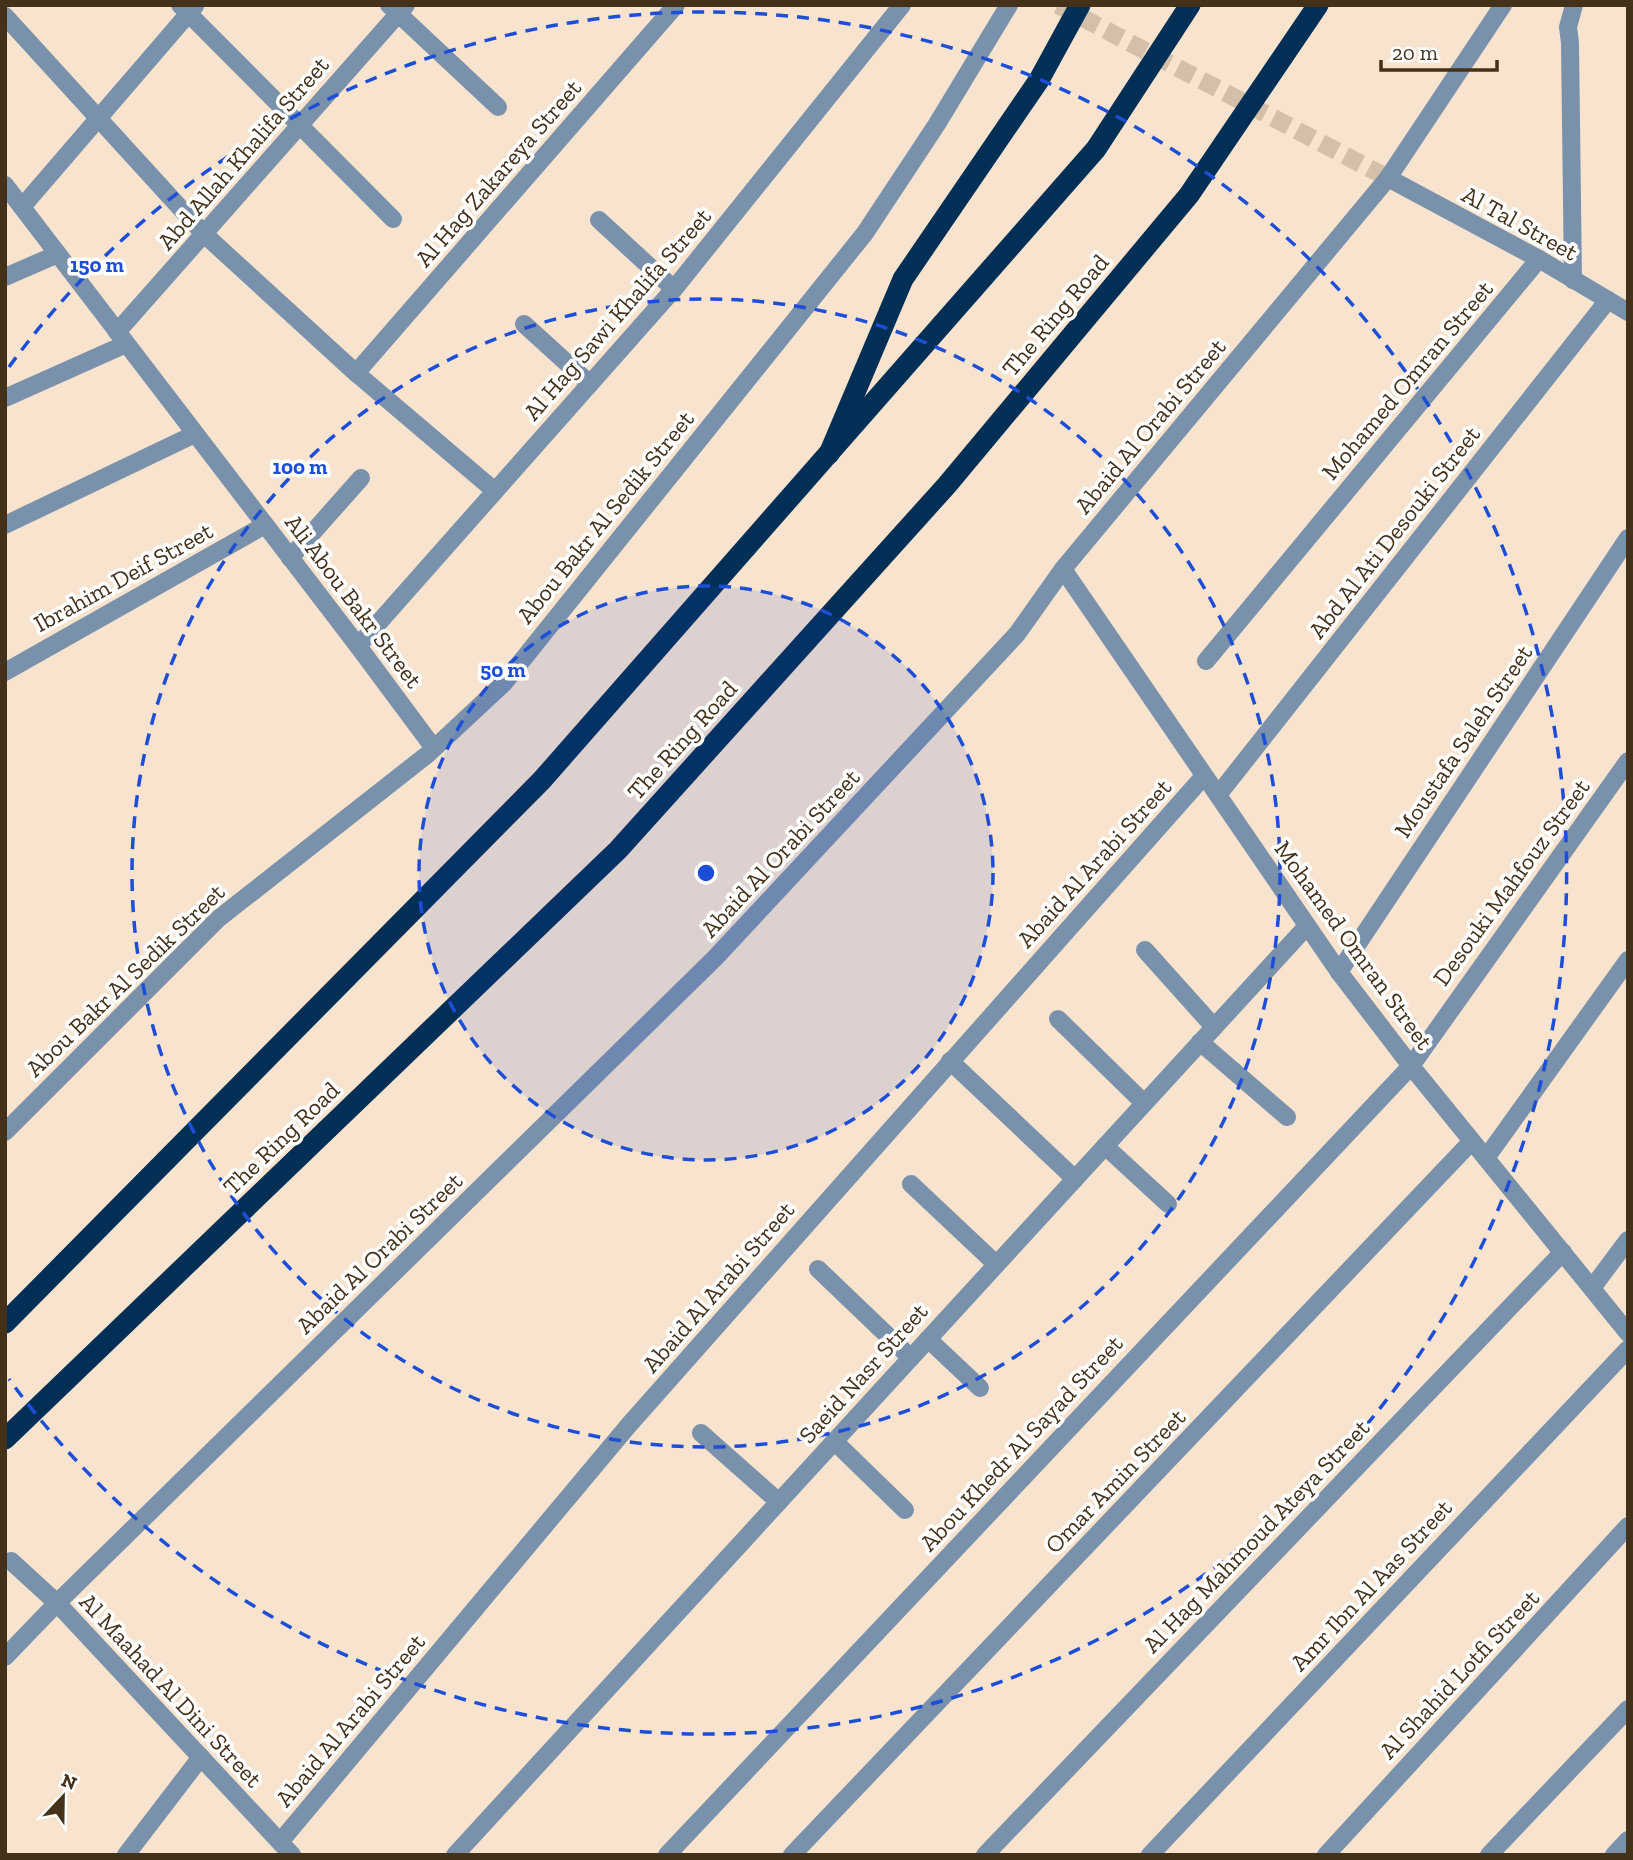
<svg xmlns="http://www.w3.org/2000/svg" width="1633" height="1860" font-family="'Zilla Slab',serif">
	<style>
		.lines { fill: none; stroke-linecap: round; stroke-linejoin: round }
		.minor-tunnel { stroke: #d4c0aa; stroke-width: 18; stroke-dasharray: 18 9; stroke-linecap: butt }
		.minor { stroke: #7991ab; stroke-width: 18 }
		.highway { stroke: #022f56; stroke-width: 21 }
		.highway-bridge { stroke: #022f56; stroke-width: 21 }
		.ring { fill: none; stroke: #1d4ed8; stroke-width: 3.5; stroke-dasharray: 12 9 }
		.labels { text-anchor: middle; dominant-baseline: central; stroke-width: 7; stroke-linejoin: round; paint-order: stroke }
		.street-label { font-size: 24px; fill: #44311a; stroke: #fff }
		.centre { fill: #1d4ed8; stroke: #fff; stroke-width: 3.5 }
		.ring-label { font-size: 21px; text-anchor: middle; font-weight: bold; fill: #1d4ed8; stroke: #fff; stroke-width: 7; stroke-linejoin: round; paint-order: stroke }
	</style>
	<rect width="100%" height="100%" fill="#f8e4ce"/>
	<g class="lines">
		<polyline class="minor-tunnel" points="1058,5 1388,178"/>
		<g class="minor">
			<polyline points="180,5 393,219"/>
			<polyline points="389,5 498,107"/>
			<polyline points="5,16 204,234 356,373 495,491"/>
			<polyline points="1388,178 1539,259 1628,312"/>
			<polyline points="5,185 358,646 433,747"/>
			<polyline points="22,207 195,6"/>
			<polyline points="599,220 674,289"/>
			<polyline points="5,277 58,254"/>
			<polyline points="1573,280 1570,43 1568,27 1574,5"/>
			<polyline points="524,324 590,384"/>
			<polyline points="117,332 406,5"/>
			<polyline points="356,373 676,5"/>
			<polyline points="5,398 126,344"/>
			<polyline points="5,525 195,434"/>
			<polyline points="290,558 361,478"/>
			<polyline points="1063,569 1339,972 1411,1066 1628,1333"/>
			<polyline points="358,646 674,289 902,5"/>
			<polyline points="1206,661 1539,259"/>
			<polyline points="5,672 265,525"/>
			<polyline points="1218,795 1608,300"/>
			<polyline points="1145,950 1214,1027"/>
			<polyline points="1339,972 1628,538"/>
			<polyline points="1058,1019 1144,1103"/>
			<polyline points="1200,1042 1287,1117"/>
			<polyline points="950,1061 1075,1179"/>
			<polyline points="5,1132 218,919 428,754 503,684 865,233 937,124 1009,5"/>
			<polyline points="1105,1146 1168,1204"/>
			<polyline points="1486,1158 1628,960"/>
			<polyline points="911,1184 996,1264"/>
			<polyline points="818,1269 911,1358"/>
			<polyline points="1592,1288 1628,1240"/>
			<polyline points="928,1339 980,1388"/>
			<polyline points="701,1433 779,1502"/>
			<polyline points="834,1441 905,1510"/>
			<polyline points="11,1561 57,1603 292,1855"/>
			<polyline points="5,1657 57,1603 715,958 1017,634 1063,569 1388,178 1503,5"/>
			<polyline points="280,1842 628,1426 1204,776"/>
			<polyline points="126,1855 201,1757"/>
			<polyline points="455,1855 1307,926"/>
			<polyline points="667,1855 1411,1066 1628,761"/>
			<polyline points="792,1855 1472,1141"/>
			<polyline points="985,1855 1563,1252"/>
			<polyline points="1150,1855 1628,1349"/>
			<polyline points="1326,1855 1628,1526"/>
			<polyline points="1489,1855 1628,1709"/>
			<polyline points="1614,1855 1628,1840"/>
		</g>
		<g class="highway">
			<polyline points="5,1323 542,780 1096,149 1190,5"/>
			<polyline points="5,1439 618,850 947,485 1189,195 1318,5"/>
		</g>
		<polyline class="highway-bridge" points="829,454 903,279 1039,80 1080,5"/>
	</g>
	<circle cx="706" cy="873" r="287" fill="#1d4ed8" fill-opacity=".12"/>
	<g class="ring">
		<circle cx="706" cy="873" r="287"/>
		<circle cx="706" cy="873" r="574"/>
		<path d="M9 367A861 861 0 1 1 9 1379"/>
	</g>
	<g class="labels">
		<g class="street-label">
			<text transform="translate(243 153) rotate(-49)">Abd Allah Khalifa Street</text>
			<text transform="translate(498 173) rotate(-49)">Al Hag Zakareya Street</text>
			<text transform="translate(1520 223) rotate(29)">Al Tal Street</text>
			<text transform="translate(617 314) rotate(-49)">Al Hag Sawi Khalifa Street</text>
			<text transform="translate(1055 315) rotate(-50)">The Ring Road</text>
			<text transform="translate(1407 380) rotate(-50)">Mohamed Omran Street</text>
			<text transform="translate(1150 426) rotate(-50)">Abaid Al Orabi Street</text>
			<text transform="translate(605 517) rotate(-51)">Abou Bakr Al Sedik Street</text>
			<text transform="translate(1394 532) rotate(-52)">Abd Al Ati Desouki Street</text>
			<text transform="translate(123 577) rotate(-29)">Ibrahim Deif Street</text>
			<text transform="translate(354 601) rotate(53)">Ali Abou Bakr Street</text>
			<text transform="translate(682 740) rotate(-48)">The Ring Road</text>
			<text transform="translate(1463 741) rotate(-56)">Moustafa Saleh Street</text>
			<text transform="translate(780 853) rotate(-47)">Abaid Al Orabi Street</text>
			<text transform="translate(1094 863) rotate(-48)">Abaid Al Arabi Street</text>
			<text transform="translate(1511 882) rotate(-54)">Desouki Mahfouz Street</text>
			<text transform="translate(1354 945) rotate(54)">Mohamed Omran Street</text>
			<text transform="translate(125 980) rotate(-44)">Abou Bakr Al Sedik Street</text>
			<text transform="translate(281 1138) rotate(-44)">The Ring Road</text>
			<text transform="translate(379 1253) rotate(-44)">Abaid Al Orabi Street</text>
			<text transform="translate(718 1287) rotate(-49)">Abaid Al Arabi Street</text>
			<text transform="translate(863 1373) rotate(-48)">Saeid Nasr Street</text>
			<text transform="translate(1021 1443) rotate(-47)">Abou Khedr Al Sayad Street</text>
			<text transform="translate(1115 1481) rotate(-46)">Omar Amin Street</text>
			<text transform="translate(1256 1536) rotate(-46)">Al Hag Mahmoud Ateya Street</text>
			<text transform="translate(1371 1585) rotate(-47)">Amr Ibn Al Aas Street</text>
			<text transform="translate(1459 1674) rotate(-47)">Al Shahid Lotfi Street</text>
			<text transform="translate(171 1690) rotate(47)">Al Maahad Al Dini Street</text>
			<text transform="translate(350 1720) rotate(-50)">Abaid Al Arabi Street</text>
		</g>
	</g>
	<circle cx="706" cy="873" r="10" class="centre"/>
	<g class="ring-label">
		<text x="97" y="272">150 m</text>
		<text x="300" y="474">100 m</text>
		<text x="503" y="677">50 m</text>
	</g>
	<rect width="1633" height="1860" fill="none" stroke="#44311a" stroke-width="14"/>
	<g transform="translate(63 1797) rotate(22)" stroke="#ffffff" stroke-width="5" paint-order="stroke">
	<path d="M0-5L12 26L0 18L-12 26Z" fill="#44311a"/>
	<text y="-10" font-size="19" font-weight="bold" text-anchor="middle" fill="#44311a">N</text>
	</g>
	<path d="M1381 60v10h116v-10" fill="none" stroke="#44311a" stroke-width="3.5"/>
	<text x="1392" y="60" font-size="21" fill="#44311a" stroke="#ffffff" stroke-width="5" paint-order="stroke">20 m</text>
</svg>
